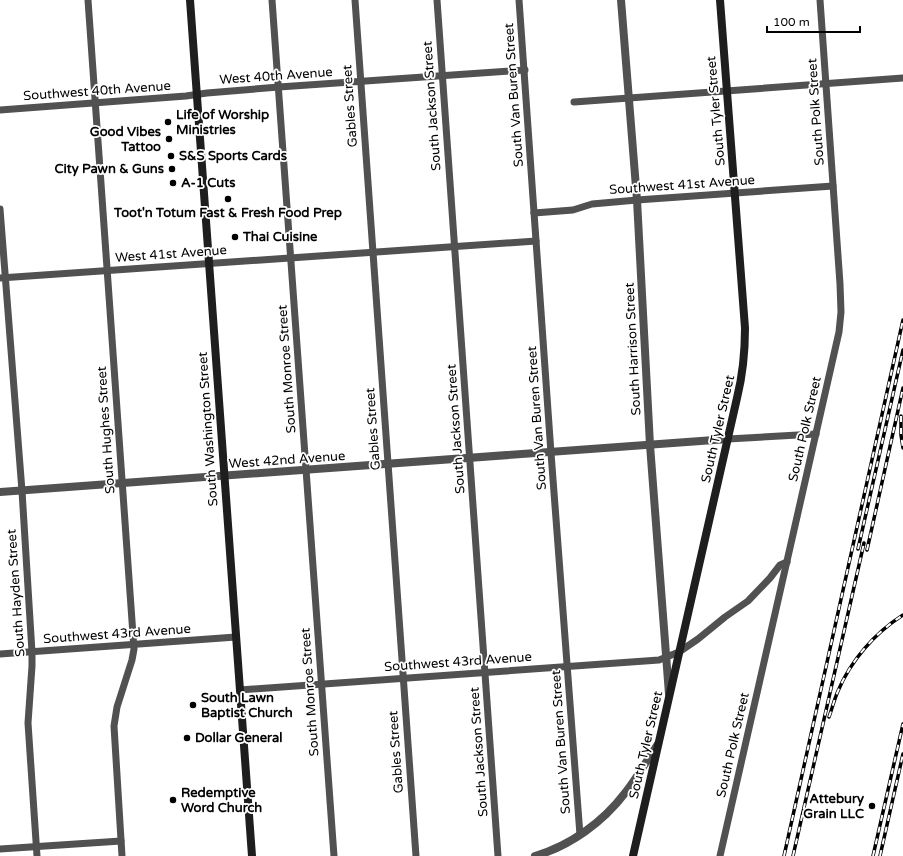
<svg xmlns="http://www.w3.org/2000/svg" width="903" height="856" font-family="'Varela Round',sans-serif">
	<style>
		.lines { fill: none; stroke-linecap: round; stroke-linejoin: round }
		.minor { stroke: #515151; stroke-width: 7 }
		.tertiary { stroke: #515151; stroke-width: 8 }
		.secondary { stroke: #1e1e1e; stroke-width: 8 }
		.rail-casing { stroke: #000; stroke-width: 3.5 }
		.rail { stroke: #fff; stroke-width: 2; stroke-dasharray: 6; stroke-linecap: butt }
		.poi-dot { fill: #000; stroke: #fff; stroke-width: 1.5 }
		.labels { text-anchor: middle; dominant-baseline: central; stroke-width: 3.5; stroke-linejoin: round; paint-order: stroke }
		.street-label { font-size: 13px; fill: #000; stroke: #fff }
		.poi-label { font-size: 13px; font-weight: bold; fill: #000; stroke: #fff; text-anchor: start }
	</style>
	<rect width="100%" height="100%" fill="#fff"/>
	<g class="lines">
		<g class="minor">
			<polyline points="88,0 134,649 132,660 117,707 114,726 122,856"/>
			<polyline points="272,0 334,856"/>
			<polyline points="355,0 416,856"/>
			<polyline points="437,0 498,856"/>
			<polyline points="519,0 551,453 580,835"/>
			<polyline points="574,102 903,78"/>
			<polyline points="0,110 186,96 207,93 279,87 525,70"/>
			<polyline points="0,209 22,491 32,652 32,666 28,723 37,856"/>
			<polyline points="534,213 573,210 592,204 637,200 833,186"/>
			<polyline points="0,278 536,241"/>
			<polyline points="728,439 816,434"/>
			<polyline points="0,654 236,637"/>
			<polyline points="240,690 659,660 679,652 698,639 725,617 748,601 770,578 780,565 787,562"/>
			<polyline points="0,849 121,841"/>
			<polyline points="720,856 839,332 841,312 840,284 820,0"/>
		</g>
		<g class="tertiary">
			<polyline points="621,0 637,200 650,445 669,694"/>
			<polyline points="0,492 728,439"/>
			<path d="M 535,856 C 570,846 603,822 625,793 C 637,778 647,760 658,744"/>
		</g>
		<g class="secondary">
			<polyline points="190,0 252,856"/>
			<path d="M 633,856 L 737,398 C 743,374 745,352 745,328 L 720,0"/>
		</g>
		<defs>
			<g id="rail">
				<polyline points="901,416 901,435 903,448"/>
				<polyline points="858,549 903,350"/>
				<polyline points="867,550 903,388"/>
				<path d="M 829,717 C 832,709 834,700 838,691 C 851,660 875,633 903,615"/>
				<polyline points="784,856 903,320"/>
				<polyline points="793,856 864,543"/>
				<polyline points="873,856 903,724"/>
				<polyline points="880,856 903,754"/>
			</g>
		</defs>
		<use href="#rail" class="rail-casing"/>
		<use href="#rail" class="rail"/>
	</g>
	<g class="poi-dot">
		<circle cx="168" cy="122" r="4"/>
		<circle cx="169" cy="139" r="4"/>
		<circle cx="171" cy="156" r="4"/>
		<circle cx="172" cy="169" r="4"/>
		<circle cx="173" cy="183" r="4"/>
		<circle cx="228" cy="199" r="4"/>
		<circle cx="235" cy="237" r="4"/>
		<circle cx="193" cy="705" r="4"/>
		<circle cx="187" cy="738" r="4"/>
		<circle cx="173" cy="800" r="4"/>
		<circle cx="872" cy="806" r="4"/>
	</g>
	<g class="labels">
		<g class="street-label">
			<text transform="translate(276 76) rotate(-4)">West 40th Avenue</text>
			<text transform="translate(97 91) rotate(-4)">Southwest 40th Avenue</text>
			<text transform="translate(514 95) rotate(-94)">South Van Buren Street</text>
			<text transform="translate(350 106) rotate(-94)">Gables Street</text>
			<text transform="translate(432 106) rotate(-94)">South Jackson Street</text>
			<text transform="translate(716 111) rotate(-95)">South Tyler Street</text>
			<text transform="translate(816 112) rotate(-94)">South Polk Street</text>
			<text transform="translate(682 185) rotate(-4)">Southwest 41st Avenue</text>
			<text transform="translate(171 254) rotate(-4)">West 41st Avenue</text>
			<text transform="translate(633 349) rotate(-93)">South Harrison Street</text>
			<text transform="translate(287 369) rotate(-94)">South Monroe Street</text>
			<text transform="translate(537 418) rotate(-94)">South Van Buren Street</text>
			<text transform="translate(208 429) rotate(-94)">South Washington Street</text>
			<text transform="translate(373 429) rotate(-94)">Gables Street</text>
			<text transform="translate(456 429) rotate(-94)">South Jackson Street</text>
			<text transform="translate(718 429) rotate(-77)">South Tyler Street</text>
			<text transform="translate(805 429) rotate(-77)">South Polk Street</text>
			<text transform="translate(106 430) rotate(-94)">South Hughes Street</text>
			<text transform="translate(287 460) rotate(-4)">West 42nd Avenue</text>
			<text transform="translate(16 593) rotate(-94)">South Hayden Street</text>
			<text transform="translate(117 634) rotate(-4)">Southwest 43rd Avenue</text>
			<text transform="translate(458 662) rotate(-4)">Southwest 43rd Avenue</text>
			<text transform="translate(310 692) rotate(-94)">South Monroe Street</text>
			<text transform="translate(561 742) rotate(-94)">South Van Buren Street</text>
			<text transform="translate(646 745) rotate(-77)">South Tyler Street</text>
			<text transform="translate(733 745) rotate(-77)">South Polk Street</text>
			<text transform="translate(396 752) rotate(-94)">Gables Street</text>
			<text transform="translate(479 752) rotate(-94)">South Jackson Street</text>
		</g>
		<g class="poi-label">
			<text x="176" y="115">Life of Worship<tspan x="176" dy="15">Ministries</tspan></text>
			<text x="161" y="132" text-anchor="end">Good Vibes<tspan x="161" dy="15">Tattoo</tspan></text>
			<text x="179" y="156">S&amp;S Sports Cards</text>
			<text x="164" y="169" text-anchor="end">City Pawn &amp; Guns</text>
			<text x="181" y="183">A-1 Cuts</text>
			<text x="228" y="213" text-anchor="middle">Toot'n Totum Fast &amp; Fresh Food Prep</text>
			<text x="243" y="237">Thai Cuisine</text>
			<text x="201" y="698">South Lawn<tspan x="201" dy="15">Baptist Church</tspan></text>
			<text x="195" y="738">Dollar General</text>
			<text x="181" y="793">Redemptive<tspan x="181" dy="15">Word Church</tspan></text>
			<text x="864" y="799" text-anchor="end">Attebury<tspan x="864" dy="15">Grain LLC</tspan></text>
		</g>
	</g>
	<path d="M767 26v6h93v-6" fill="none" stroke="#000000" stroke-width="2"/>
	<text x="773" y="26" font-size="12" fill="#000000" stroke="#ffffff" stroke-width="3" paint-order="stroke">100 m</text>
</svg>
